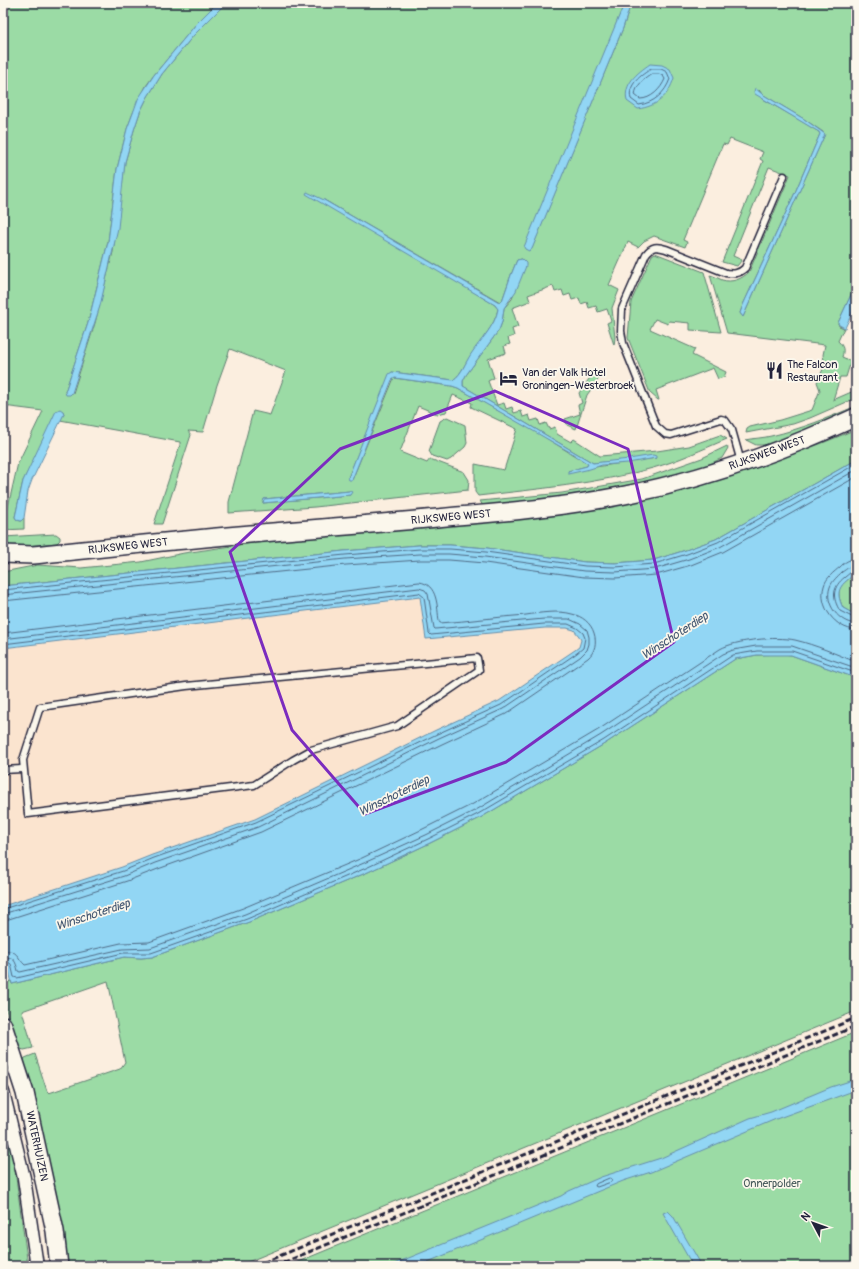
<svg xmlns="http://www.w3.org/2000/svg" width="859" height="1269" font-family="Pangolin,sans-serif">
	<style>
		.built { fill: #fbe4cf }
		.green { fill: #9bdba5; stroke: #5e7e70; fill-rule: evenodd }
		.water { fill: #92d6f4; stroke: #658eaa }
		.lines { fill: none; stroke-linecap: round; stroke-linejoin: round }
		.shore { stroke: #4f6a85; stroke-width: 1 }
		.service-casing { stroke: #22223b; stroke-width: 9 }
		.minor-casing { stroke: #22223b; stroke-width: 15 }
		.secondary-casing { stroke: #22223b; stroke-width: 20 }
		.service { stroke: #fbf7ec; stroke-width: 6 }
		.minor { stroke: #fbf7ec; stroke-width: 12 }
		.secondary { stroke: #fbf7ec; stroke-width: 17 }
		.rail { stroke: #22223b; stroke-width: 3; stroke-dasharray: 6 3; stroke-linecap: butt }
		.marked { fill: none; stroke: #7b2cbf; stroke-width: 3; stroke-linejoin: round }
		.labels { text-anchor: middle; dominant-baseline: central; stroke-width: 3.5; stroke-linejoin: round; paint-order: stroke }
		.poi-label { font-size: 11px; fill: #22223b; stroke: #fbf7ec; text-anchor: start }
		.street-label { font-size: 11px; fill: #22223b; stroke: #fbf7ec }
		.park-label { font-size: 11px; fill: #465a5b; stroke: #fbf7ec }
		.water-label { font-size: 12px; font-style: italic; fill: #445872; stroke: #fbf7ec }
	</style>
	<rect width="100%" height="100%" fill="#fbeedf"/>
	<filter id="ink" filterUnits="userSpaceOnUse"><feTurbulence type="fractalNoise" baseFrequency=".025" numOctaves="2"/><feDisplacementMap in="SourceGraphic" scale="8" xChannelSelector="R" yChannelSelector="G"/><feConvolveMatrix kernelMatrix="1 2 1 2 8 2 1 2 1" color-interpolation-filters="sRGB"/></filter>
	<g filter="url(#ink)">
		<polygon class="built" points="331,545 645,610 528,718 3,931 3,581"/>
		<g class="green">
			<path d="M 3,3 L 217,3 L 197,23 L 154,75 L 146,86 L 133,113 L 127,129 L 117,169 L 108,242 L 88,323 L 65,392 L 73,393 L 95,323 L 113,252 L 125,162 L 134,130 L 140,112 L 147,98 L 162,74 L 193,36 L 226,3 L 623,3 L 622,9 L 529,251 L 532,248 L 623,28 L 631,3 L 856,3 L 856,284 L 838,323 L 839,326 L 844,328 L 838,341 C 844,347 844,350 842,357 L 851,361 L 846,377 L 840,377 L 833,400 L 856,390 L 856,398 L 810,418 L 793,424 L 746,433 L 747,429 L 750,427 L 780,420 L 812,410 L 820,390 L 817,382 L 825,365 L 823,355 L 825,345 L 727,333 L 710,275 C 714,276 718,278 722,280 C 732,283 742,279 749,272 L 790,175 L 769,167 L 733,256 L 742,260 L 737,266 L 722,262 L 763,161 L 760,159 L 763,152 L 730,139 L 727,145 L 723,144 L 683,240 L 687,242 L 685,247 L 654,236 L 644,241 L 638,247 L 628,242 L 609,285 L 619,290 L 612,308 L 615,338 L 614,345 L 607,323 L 611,321 L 607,309 L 598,312 L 596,306 L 589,308 L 587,302 L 581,304 L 579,298 L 572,300 L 570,294 L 564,296 L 562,290 L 555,292 L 553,286 L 528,295 L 530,301 L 512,308 L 518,327 L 512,329 L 514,336 L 508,338 L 510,344 L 504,346 L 506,353 L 488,359 L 494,378 L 488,381 L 497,405 L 504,403 L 506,409 L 512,407 L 514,413 L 521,411 L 523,417 L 529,415 L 531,421 L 538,419 L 540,425 L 546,423 L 549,429 L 555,427 L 557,434 L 571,442 L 574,439 L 600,456 L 657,451 L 689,446 L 720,435 L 727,439 C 703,449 678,461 653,468 C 596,484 537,489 478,496 L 475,492 L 475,464 L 504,470 L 517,429 L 471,407 L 472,403 L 453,395 L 446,412 L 437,414 L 418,406 L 400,452 L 427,463 L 430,459 L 464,472 L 469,480 L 468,490 L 315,507 L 229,513 L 229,502 L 253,411 L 270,415 L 286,371 L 230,349 L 217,385 L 203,432 L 188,431 L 191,435 L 162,524 L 154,524 L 180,445 L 180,442 L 60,420 L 64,414 L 63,411 L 40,448 L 23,481 L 15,517 L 17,520 L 21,521 L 24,518 L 24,529 L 3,530 L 3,511 L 7,511 L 18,463 L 43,411 L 3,406 ZM 759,90 L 762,94 L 804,119 L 823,132 L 824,136 L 743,317 L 740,313 L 743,305 L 794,195 L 820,134 L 819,132 L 801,121 L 763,99 ZM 324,200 L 500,302 L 502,301 L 511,275 L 517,260 L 522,259 L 512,299 L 504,308 L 502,322 L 499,330 L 466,375 L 463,381 L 463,386 L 593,463 L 656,458 L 568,471 L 587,466 L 588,464 L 538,433 L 458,388 L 452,386 L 394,378 L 352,480 L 348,478 L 390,374 L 392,372 L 453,380 C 462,374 466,361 473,352 C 482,338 495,326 498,309 L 495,305 ZM 350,491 L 350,495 L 263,503 L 264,499 Z"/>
			<polygon points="655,253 704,272 721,332 690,330 690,323 669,321 668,324 655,319 650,329 695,349 692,355 726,372 724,377 718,379 713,368 656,390 659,400 658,400 650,393 628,338 631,302 652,255"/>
			<polygon points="594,372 600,377 587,395 576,429 567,425 565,419 580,414 578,405 582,403 579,393"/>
			<path d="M 856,406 L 856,410 L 781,441 L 766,445 L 756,445 L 746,440 C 755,438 763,438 771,436 C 801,429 828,418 856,406 Z"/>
			<polygon points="447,417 465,425 467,443 465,447 451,459 447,461 432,456 429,451 440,421"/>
			<path d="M 856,429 L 856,460 L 716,539 L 686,550 L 654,560 L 615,563 L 585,562 L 487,548 L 450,545 L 419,545 L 344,551 L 3,586 L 3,572 L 38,565 L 81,568 L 141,562 L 184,553 L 280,539 L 598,508 C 642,501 681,490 723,477 C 768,463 813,448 856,429 Z"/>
			<polygon points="727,446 728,448 722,458 706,466 654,481 553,500 483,506 480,501 562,493 642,479 702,458"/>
			<polygon points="56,534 60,537 60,540 57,543 3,548 3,537"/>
			<path d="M 856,573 L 856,615 L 843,608 C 834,588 840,586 856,573 Z"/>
			<path d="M 783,654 L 791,655 L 856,678 L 856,1011 L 238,1266 L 65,1266 L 22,1062 L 25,1058 L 35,1054 L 47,1091 L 49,1093 L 120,1069 L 125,1062 L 108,981 L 22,1011 L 33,1048 L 24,1050 L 18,1048 C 11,1026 3,1007 3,984 L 11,981 L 12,984 L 124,957 L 141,958 L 152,957 L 249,922 L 368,872 L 430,843 L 480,818 L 606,743 L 735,659 L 757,655 Z"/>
			<polygon points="856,1032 856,1266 288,1266"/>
			<polygon points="3,1113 12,1148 28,1266 3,1266"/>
		</g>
		<g class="water">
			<polygon points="217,3 226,3 193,36 162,74 147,98 140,112 134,130 125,162 118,228 100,306 72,393 70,395 66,395 65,392 88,323 108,242 117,169 127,129 133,113 138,99 154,75 197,23"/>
			<polygon points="623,3 631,3 623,28 532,249 529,251 525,249 524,247 622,9"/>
			<path d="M 650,64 L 662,65 L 670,69 L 674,78 C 668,97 657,106 638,109 L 627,101 C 623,84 637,73 650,64 Z"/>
			<polygon points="755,88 762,94 804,119 825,134 743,317 740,313 743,305 794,195 820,134 819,132 755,94 754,92"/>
			<path d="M 307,192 L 324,200 L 499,302 L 502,301 L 511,275 L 517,260 L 522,259 L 526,263 L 526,266 L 516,291 L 504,308 L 502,322 L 499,330 L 466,375 L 463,381 L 463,386 L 593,463 L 629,459 L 653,455 L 656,456 L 656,458 L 628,463 L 602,465 L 590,469 L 568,474 L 568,471 L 587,466 L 588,464 L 570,452 L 458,388 L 452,386 L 395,378 L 392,380 L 352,480 L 349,480 L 348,478 L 389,374 L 392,372 L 453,380 C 462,374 465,363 471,354 C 480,340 495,327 498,309 L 495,305 L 306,194 Z"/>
			<polygon points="856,284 856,304 845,328 839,325 838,323"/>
			<polygon points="60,409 63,411 64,414 32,480 28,491 24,518 21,521 17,520 15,517 23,481 56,411"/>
			<path d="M 856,460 L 856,573 C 841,585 834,589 843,608 L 856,615 L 856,678 L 791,655 L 757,655 L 735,659 L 606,743 L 480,818 L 430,843 L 368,872 L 249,922 L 152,957 L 141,958 L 124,957 L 12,984 L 8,966 L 3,967 L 3,906 L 122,867 L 152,855 L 255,819 L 436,730 L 499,701 L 575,650 L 579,647 L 581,640 L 579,636 L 574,630 L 567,628 L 545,628 L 426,639 L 420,597 L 3,648 L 3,586 L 344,551 L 419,545 L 450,545 L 487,548 L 585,562 L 615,563 L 654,560 L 686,550 L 716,539 Z"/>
			<polygon points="350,491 352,492 350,495 263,503 264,499"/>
			<polygon points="856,1079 856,1090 776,1119 651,1172 623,1181 418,1266 389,1266 561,1196 569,1191 601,1177 661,1158 750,1118 771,1112 831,1087"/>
			<polygon points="668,1211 673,1216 702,1266 693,1266 663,1213"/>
		</g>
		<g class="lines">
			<g class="shore">
				<path d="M 651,69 L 661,69 L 667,72 L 670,79 C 665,93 654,103 639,105 L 631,99 C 627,85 641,75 651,69 Z"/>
				<path d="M 652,74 L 659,74 L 663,76 L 665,79 C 661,89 651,99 640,99 L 635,95 C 636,85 644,79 652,74 Z"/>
				<path d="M 856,559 C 849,559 845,562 840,567 C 834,572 826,578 824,586 C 818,606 835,629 856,630"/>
				<path d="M 856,565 C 850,565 847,569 842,572 C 838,576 832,581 830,587 C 824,604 839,623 856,624"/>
				<path d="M 856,570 C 851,571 849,574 845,577 C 832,587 832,598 840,611 L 856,619"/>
				<polyline points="3,590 345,555 420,549 450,549 486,552 585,566 615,567 654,564 687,554 718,542 856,464"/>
				<polyline points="3,595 345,559 420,554 449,554 485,557 584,571 615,572 655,569 689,559 720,547 856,470"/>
				<polyline points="3,601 346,565 420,560 449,560 485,563 584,577 615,578 656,575 691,565 723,552 856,477"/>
				<path d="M 3,633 L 419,582 C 438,584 437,607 439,621 L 440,623 C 469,621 497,617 526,615 C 539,613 559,610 572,614 C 582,616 591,623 594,633 C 597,642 595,652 588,658 L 506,714 L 442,744 L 261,832 L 158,869 L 127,881 L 9,919 L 3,920"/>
				<polyline points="3,639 419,588 425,590 428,594 434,628 435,629 544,619 569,619 580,624 587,630 589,637 589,644 587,650 580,657 503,709 439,738 258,827 155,863 124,876 3,914"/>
				<polyline points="3,644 419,593 424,597 429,633 431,635 544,624 568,624 577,628 583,633 585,638 583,648 577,653 501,705 437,734 256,822 154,858 123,871 3,909"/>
				<path d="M 3,951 C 18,949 17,958 25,965 L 121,943 L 149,942 L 243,908 L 362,858 L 423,829 L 473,804 L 598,730 L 720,649 C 736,640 776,636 795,640 C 816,645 836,654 856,662"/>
				<path d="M 3,958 C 14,955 16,962 18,971 L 20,972 L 122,949 L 150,948 L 245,914 L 364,863 L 426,835 L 476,810 L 601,735 L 723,654 L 733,650 L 756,646 L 792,646 L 856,668"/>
				<polyline points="3,963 8,962 11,964 14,977 17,978 123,953 151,953 247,919 366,868 428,839 478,814 604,740 733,655 757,651 792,651 856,673"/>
				<polygon points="610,1178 612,1179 611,1182 597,1187 595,1186 596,1184"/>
			</g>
			<defs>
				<g id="service">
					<path d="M 741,462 L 732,430 L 725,420 L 721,419 L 671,435 L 665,434 L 656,426 L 623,343 L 621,331 L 622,309 L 646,254 C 652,246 657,246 666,249 L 726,273 C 733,274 739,274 745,268 L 784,176"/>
					<polygon points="477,658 479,670 397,726 311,750 293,760 254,785 28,814 23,760 40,707 186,686"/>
					<polyline points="3,770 22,769"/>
				</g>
				<polyline id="minor" points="3,1092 24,1178 37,1266"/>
				<g id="secondary">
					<path d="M 3,554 L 33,555 C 125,546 218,536 310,529 C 359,525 408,521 457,516 C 513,512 569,506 625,495 C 706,479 781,452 856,417"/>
					<polyline points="3,1025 25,1093 55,1231 59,1266"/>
				</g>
			</defs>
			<use href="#service" class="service-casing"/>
			<use href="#minor" class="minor-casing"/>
			<use href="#secondary" class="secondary-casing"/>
			<use href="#service" class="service"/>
			<use href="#minor" class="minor"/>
			<use href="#secondary" class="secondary"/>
			<g class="rail">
				<polyline points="255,1266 856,1018"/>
				<polyline points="275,1266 856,1026"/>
			</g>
		</g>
	</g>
	<path class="marked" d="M 495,391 L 628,449 L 674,642 L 506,762 L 365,814 L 292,730 L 230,552 L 340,449 Z"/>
	<defs>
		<symbol id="restaurant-bare" viewBox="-9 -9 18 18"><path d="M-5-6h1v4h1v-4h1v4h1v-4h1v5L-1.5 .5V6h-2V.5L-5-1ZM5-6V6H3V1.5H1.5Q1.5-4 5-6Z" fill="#22223b" stroke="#fbf7ec" stroke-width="2.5" paint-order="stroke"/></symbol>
		<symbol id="hotel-bare" viewBox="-9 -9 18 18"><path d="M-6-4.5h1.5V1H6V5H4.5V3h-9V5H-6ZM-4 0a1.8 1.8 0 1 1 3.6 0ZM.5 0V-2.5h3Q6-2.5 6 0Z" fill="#22223b" stroke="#fbf7ec" stroke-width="2.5" paint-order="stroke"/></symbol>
	</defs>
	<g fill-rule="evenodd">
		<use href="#restaurant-bare" x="762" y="358" width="25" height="25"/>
		<use href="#hotel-bare" x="496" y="366" width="25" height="25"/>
	</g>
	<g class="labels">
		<g class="poi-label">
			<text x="787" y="364">The Falcon<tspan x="787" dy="13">Restaurant</tspan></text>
			<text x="522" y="372">Van der Valk Hotel<tspan x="522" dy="13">Groningen-Westerbroek</tspan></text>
		</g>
		<g class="street-label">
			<text transform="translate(767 453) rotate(-20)">RIJKSWEG WEST</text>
			<text transform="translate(451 517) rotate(-5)">RIJKSWEG WEST</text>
			<text transform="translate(128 546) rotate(-6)">RIJKSWEG WEST</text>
			<text transform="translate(37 1146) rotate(78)">WATERHUIZEN</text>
		</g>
		<g class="park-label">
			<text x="772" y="1183">Onnerpolder</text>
		</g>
		<g class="water-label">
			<text transform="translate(675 636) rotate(-33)">Winschoterdiep</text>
			<text transform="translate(394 796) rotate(-26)">Winschoterdiep</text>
			<text transform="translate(93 915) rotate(-18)">Winschoterdiep</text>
		</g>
	</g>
	<rect width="859" height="1269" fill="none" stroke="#fbf7ec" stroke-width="16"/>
	<rect x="8" y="8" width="843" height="1253" fill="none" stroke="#22223b" stroke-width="1.5" filter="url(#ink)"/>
	<g transform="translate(813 1223) rotate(311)" stroke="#fbf7ec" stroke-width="3" paint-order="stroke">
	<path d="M0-3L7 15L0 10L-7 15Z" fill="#22223b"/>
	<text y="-6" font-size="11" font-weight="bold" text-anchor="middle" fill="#22223b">N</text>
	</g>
</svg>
